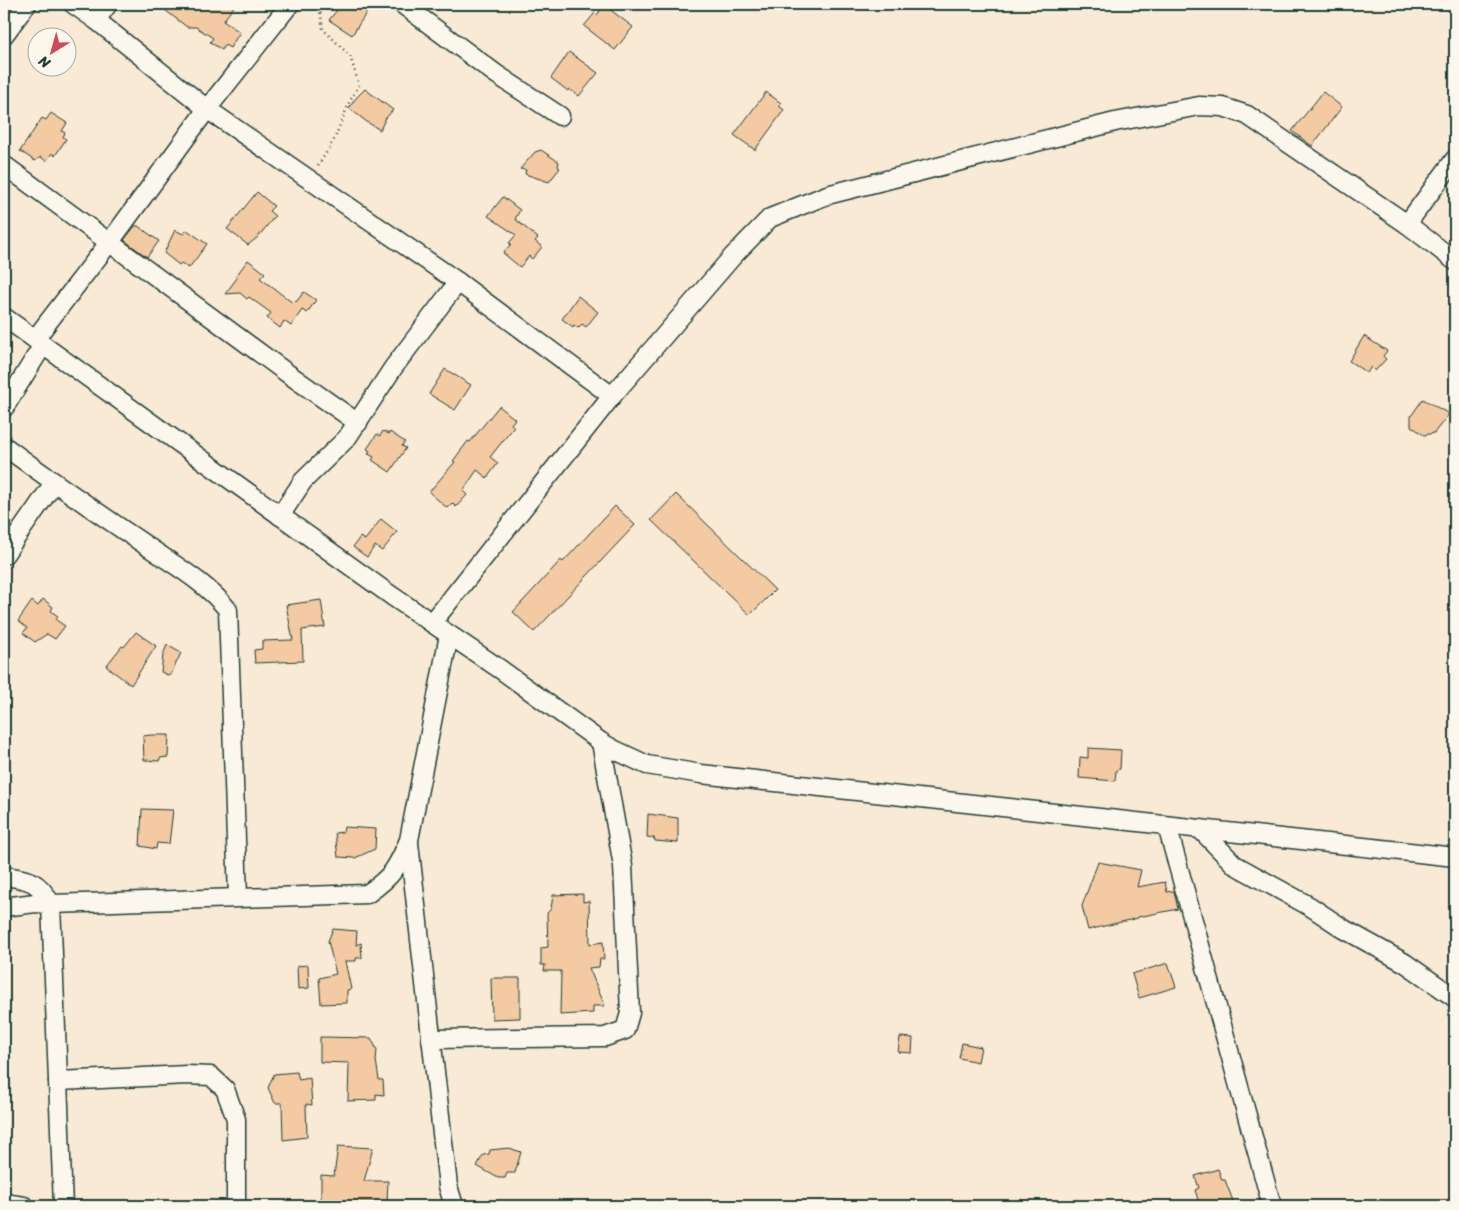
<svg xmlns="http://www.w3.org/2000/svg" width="1459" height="1210" font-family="Sriracha,sans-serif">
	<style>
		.building { fill: #f3caa2; stroke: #1f3d34 }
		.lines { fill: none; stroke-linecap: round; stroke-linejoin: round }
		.minor-casing { stroke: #1f3d34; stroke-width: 21 }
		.path { stroke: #1f3d34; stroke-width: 2.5; stroke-dasharray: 1 4; stroke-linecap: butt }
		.minor { stroke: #fbf7ec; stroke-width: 18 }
	</style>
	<rect width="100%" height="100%" fill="#f9ead6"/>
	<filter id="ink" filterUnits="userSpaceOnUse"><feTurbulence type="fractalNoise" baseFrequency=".02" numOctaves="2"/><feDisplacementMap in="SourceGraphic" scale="10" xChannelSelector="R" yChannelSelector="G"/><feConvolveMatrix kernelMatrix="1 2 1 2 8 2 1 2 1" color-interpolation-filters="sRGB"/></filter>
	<g filter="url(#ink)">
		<g class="building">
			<polygon points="157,4 236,4 223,21 240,32 230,48 225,45 222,50 210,42 213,38 196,27 187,27"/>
			<polygon points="342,4 355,4 367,12 352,35 329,20"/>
			<polygon points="604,5 633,27 615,50 584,26 595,13 597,15"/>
			<polygon points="569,52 598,73 579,96 569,89 568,91 551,78"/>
			<polygon points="365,89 393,110 385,119 380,130 367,122 349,108 356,98"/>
			<polygon points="766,92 781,103 779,106 784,110 755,150 734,135"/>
			<polygon points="1323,92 1342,107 1312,146 1292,131"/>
			<polygon points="51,113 67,123 62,131 65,133 63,137 66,139 55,156 52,153 46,161 41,157 35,161 20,151 42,118 46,120"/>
			<polygon points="541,150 559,162 558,167 560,168 549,182 525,174 526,170 520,169 535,152"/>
			<polygon points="257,192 274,206 269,211 275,216 258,237 248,245 227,229"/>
			<polygon points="503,197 520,210 515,219 538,238 535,241 542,247 532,259 529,256 520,267 503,253 511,244 509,243 516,235 488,216"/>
			<polygon points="135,226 138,226 159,241 147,257 124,240"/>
			<polygon points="175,230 183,234 187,230 207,244 189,268 181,263 179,265 164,253"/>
			<polygon points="248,260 265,273 260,278 293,303 295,301 296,302 304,292 316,300 307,313 302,310 291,326 284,321 280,328 267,318 271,313 249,297 247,299 240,293 225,294 237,278 236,276"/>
			<polygon points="578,296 598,312 586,327 582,324 578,328 574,325 573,327 562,319"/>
			<polygon points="1364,336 1387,351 1383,356 1386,359 1375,371 1371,367 1367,373 1349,361"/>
			<polygon points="445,369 471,385 455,410 429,394"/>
			<polygon points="1423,399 1449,414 1434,433 1424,435 1411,426 1411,416"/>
			<polygon points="499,406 515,419 511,424 514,427 490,457 498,463 487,478 477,470 463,491 467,495 456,507 452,503 447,508 429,492 455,462 453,461 468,441 470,442"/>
			<polygon points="383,431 389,434 390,432 405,442 402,446 406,448 390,472 372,460 374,457 368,454 370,451 367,449 377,434 380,436"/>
			<polygon points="676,494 775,590 750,615 651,520"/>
			<polygon points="615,506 635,525 534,632 513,612 561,560 563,562"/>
			<polygon points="381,519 397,532 382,551 375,546 367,557 353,547 360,537 365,540"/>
			<polygon points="43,599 53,607 51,611 58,616 56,620 65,626 55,639 47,634 35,642 23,633 27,628 18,621 32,601 38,606"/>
			<polygon points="321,600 325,627 302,630 303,661 255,663 254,650 262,649 262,641 293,640 286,605"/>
			<polygon points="136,632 156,646 131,685 106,666 122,646 124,647"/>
			<polygon points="167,645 181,653 170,676 161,672 163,655"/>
			<polygon points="151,735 169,735 168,757 160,758 159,761 144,760 143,736"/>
			<polygon points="1088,748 1121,750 1120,769 1116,770 1115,781 1079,778 1080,757 1088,758"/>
			<polygon points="142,809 173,810 169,844 157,843 156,849 140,846"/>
			<polygon points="648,814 678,818 678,843 655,841 654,838 647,837"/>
			<polygon points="344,827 376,829 375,849 355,858 338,857 335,833 343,832"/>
			<polygon points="1098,862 1141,870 1137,887 1165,882 1167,892 1174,891 1178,909 1138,917 1138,918 1088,930 1082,906"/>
			<polygon points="583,894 583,902 589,901 590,944 603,942 604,959 600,959 599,967 589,968 605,1006 593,1006 593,1013 560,1015 561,971 544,971 545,965 541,965 541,948 548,947 547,913 551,909 553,895"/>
			<polygon points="333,929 357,931 356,945 361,943 362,958 356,958 356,961 345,961 351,989 347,990 347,1003 321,1004 319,978 336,974 328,941"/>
			<polygon points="1168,963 1176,987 1139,998 1132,974"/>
			<polygon points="308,965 309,988 298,989 297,966"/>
			<polygon points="491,978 520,978 520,1018 492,1019"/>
			<polygon points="320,1037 371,1038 377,1050 376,1060 379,1080 383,1080 384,1095 376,1094 376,1100 348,1101 349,1063 320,1062"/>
			<polygon points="900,1037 913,1038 912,1053 898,1052"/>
			<polygon points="962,1043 981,1047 978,1062 959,1058"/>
			<polygon points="297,1072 299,1080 310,1078 312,1105 306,1104 307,1137 283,1140 282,1103 275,1103 268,1088 274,1074"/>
			<polygon points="338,1146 373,1148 364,1181 388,1181 387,1202 349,1203 349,1206 321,1206 321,1175 334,1176"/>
			<polygon points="509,1148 521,1152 515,1173 507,1173 505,1178 498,1178 477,1166 483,1155 489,1154 490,1150"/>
			<polygon points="1218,1169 1222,1180 1225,1180 1235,1206 1200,1206 1195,1190 1199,1188 1195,1176"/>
		</g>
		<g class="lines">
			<defs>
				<g id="minor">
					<polyline points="73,4 96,20 207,109 458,282 612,396"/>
					<polyline points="402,4 496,74 560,116"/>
					<polyline points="96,20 108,4"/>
					<polyline points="4,35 27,4"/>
					<polyline points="1455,159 1407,224 1455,261"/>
					<polyline points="4,165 287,373 358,423"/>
					<polyline points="4,317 392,596 500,669 601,742 615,750 647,765 701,774 1455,857"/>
					<polyline points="35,339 115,235 207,109 290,4"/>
					<polyline points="4,408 43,345"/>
					<path d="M 4,446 C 49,479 95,511 141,542 C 171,563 206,582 228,610 L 238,897"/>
					<polyline points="280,516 303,481 347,438 393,368 458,282"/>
					<polyline points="4,555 54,483"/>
					<polyline points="432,623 612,396 733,256 770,218 827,195 1115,122 1199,106 1223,107 1247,115 1407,224"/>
					<polyline points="1167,826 1272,1206"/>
					<polyline points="1200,829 1235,865 1311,907 1344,929 1405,963 1455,998"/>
					<polyline points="409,843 448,1186 454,1206"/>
					<path d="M 4,876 C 29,879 39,881 51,904 L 63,1206"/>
					<path d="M 4,907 L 35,903 L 51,904 L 367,894 C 393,876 397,868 409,840 L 449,635"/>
					<polyline points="431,1039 605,1037 625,1030 630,1013 623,866 601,742"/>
					<polyline points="58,1081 187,1075 211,1076 225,1089 236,1119 236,1206"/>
					<polyline points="4,1203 24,1206"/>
				</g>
			</defs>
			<use href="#minor" class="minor-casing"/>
			<polyline class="path" points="318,166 334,140 349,103 359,85 350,56 323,29 319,4"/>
			<use href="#minor" class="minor"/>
		</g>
	</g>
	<rect width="1459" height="1210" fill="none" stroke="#fbf7ec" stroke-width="20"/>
	<rect x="10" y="10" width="1439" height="1190" fill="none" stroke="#1f3d34" stroke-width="2" filter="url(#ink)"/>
	<g transform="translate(52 52) rotate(217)"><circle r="24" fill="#fbf7ec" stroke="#a3ada2"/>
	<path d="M0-4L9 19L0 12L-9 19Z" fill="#d1495b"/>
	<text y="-8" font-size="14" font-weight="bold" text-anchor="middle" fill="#1f3d34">N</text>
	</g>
</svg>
